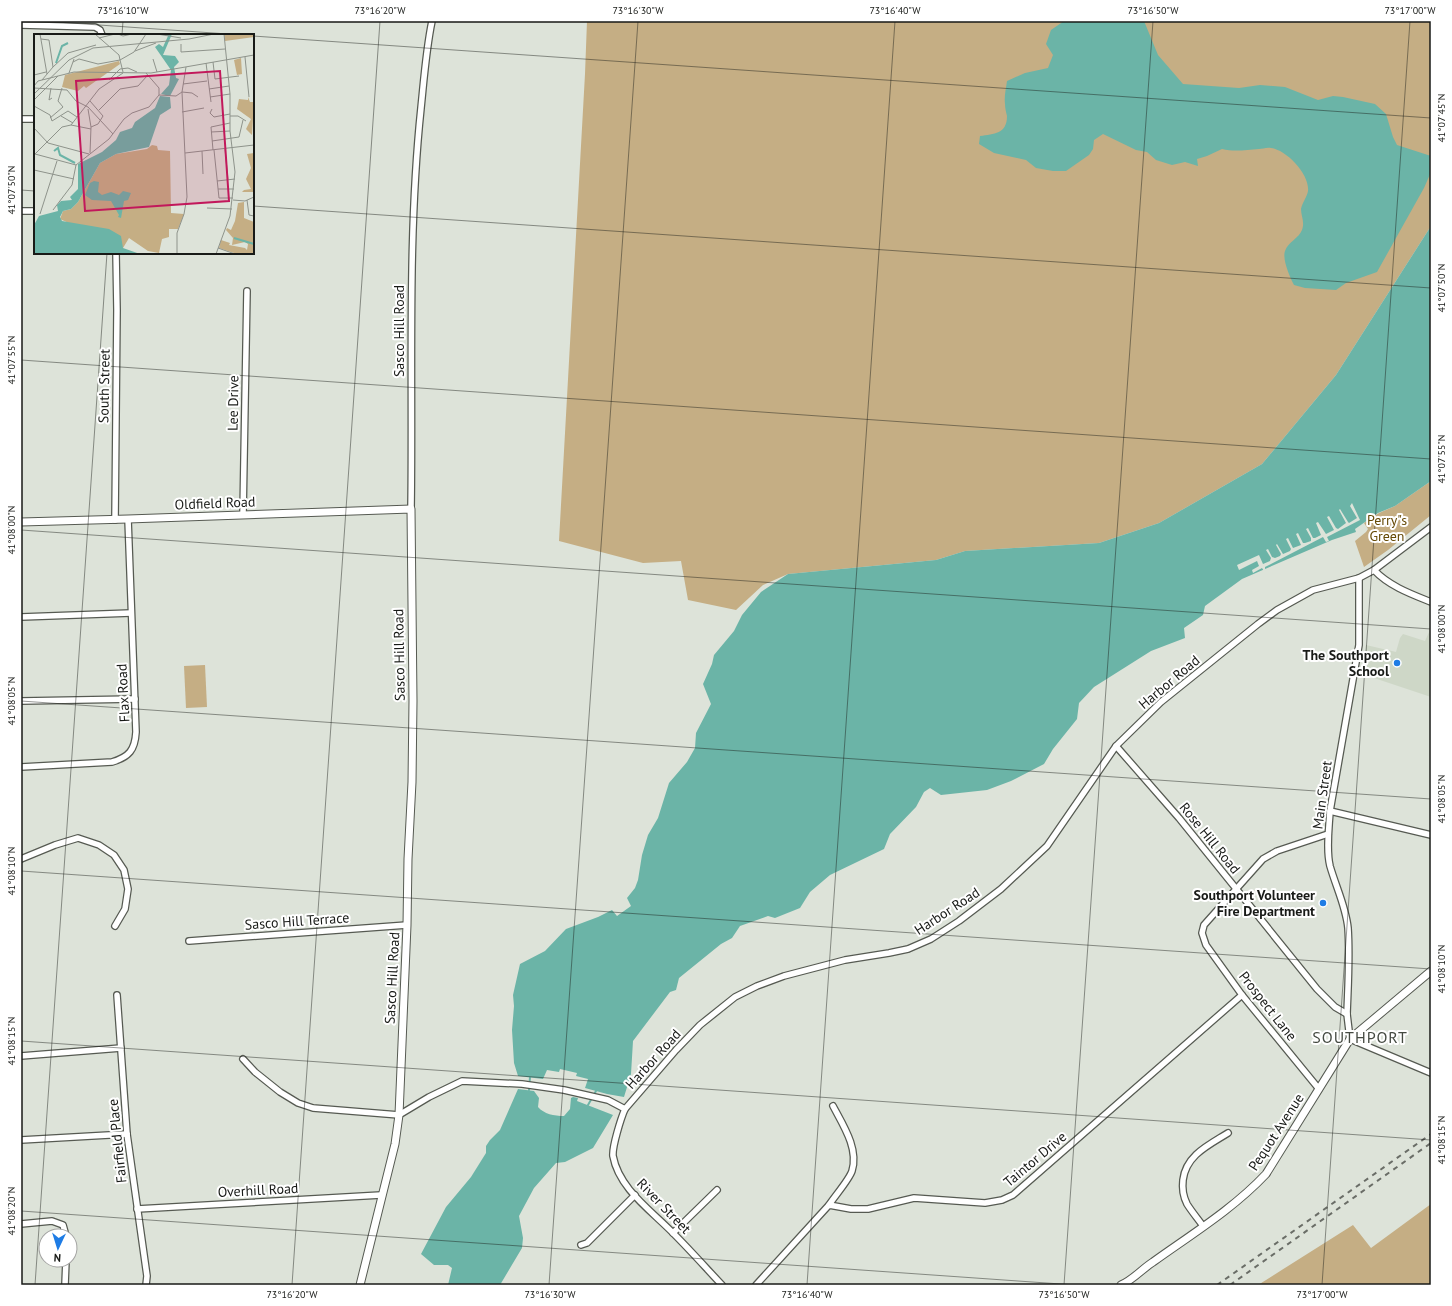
<svg xmlns="http://www.w3.org/2000/svg" width="1452" height="1306" font-family="'PT Sans',sans-serif">
	<style>
		.built { fill: #ced7c7 }
		.green { fill: #c5ae84 }
		.water { fill: #6bb4a7 }
		.pier { fill: #dde3d9 }
		.lines { fill: none; stroke-linecap: round; stroke-linejoin: round }
		.stream { stroke: #6bb4a7; stroke-width: 2 }
		.minor-casing { stroke: #565a52; stroke-width: 8 }
		.tertiary-casing { stroke: #565a52; stroke-width: 9 }
		.minor { stroke: #fff; stroke-width: 5.5 }
		.tertiary { stroke: #fff; stroke-width: 7 }
		.rail { stroke: #6a6d67; stroke-width: 2; stroke-dasharray: 5 5; stroke-linecap: butt }
		.ticks { fill: none; stroke: #181a17; stroke-width: 1; stroke-opacity: 0.45 }
		.poi-dot { fill: #1e7ce5; stroke: #fff; stroke-width: 1.5 }
		.labels { text-anchor: middle; dominant-baseline: central; stroke-width: 4; stroke-linejoin: round; paint-order: stroke }
		.street-label { font-size: 14px; fill: #181a17; stroke: #fff }
		.park-label { font-size: 14px; fill: #664a06; stroke: #fff }
		.poi-label { font-size: 14px; font-weight: bold; fill: #181a17; stroke: #fff; text-anchor: end }
		.quarter-label { font-size: 16px; letter-spacing: 1px; fill: #454a42; stroke: #fff }
		.inset-river { fill: none; stroke: #6bb4a7; stroke-width: 2 }
		.inset-road { fill: none; stroke: #8e938b; stroke-width: 1 }
		.view { fill: #c2185b; fill-opacity: 0.15; stroke: #c2185b; stroke-width: 2 }
		.inset-edge { fill: none; stroke: #181a17; stroke-width: 2 }
		.neatline { fill: none; stroke: #181a17; stroke-width: 1.5 }
		.ticks-label { font-size: 10px; text-anchor: middle; fill: #181a17 }
	</style>
	<rect width="100%" height="100%" fill="#dde3d9"/>
	<polygon class="built" points="1431,628 1431,697 1362,674 1366,645 1396,652 1400,638 1403,634 1425,641"/>
	<g class="green">
		<polygon points="587,21 1431,21 1431,226 1336,375 1262,464 1159,523 1099,543 965,551 936,560 788,574 763,585 736,610 688,600 681,561 643,563 559,541 585,74"/>
		<polygon points="1431,481 1431,515 1388,550 1364,567 1355,541 1366,532 1368,529 1364,523 1379,513 1395,506"/>
		<polygon points="205,665 207,707 186,708 184,666"/>
		<polygon points="1431,1204 1431,1285 1258,1285 1353,1225 1371,1248"/>
	</g>
	<g class="water">
		<path d="M 1064,21 L 1144,21 L 1158,55 L 1183,84 L 1239,88 L 1260,85 L 1285,87 L 1318,100 L 1333,96 L 1343,97 L 1375,104 L 1386,114 L 1393,137 L 1397,145 L 1431,156 L 1431,172 L 1424,188 L 1377,272 L 1346,283 L 1336,290 L 1305,288 L 1294,285 C 1290,278 1282,259 1285,251 C 1288,242 1299,238 1302,230 C 1305,222 1301,216 1301,209 C 1302,203 1307,197 1308,191 C 1310,175 1287,150 1271,148 C 1267,147 1262,149 1259,149 C 1246,150 1234,152 1222,149 L 1207,156 L 1197,159 L 1198,166 L 1185,162 L 1172,165 L 1156,160 L 1147,152 L 1136,150 L 1103,134 L 1094,140 L 1093,149 L 1089,155 L 1066,171 L 1053,171 L 1036,168 L 1026,160 L 994,153 L 979,144 L 980,136 C 994,134 1007,134 1007,116 C 1006,112 1005,108 1005,104 C 1004,96 1006,89 1007,81 L 1025,73 L 1048,68 L 1053,55 L 1046,44 L 1051,30 Z"/>
		<polygon points="1431,226 1431,481 1395,506 1378,513 1355,529 1356,532 1332,540 1242,579 1205,606 1203,615 1184,628 1185,638 1151,651 1094,687 1079,703 1077,719 1053,749 1044,764 1011,781 987,790 941,795 930,788 924,792 916,807 890,834 884,849 830,875 810,892 800,908 775,918 768,916 740,926 732,938 721,944 679,978 676,990 670,992 633,1041 631,1074 624,1097 607,1094 585,1088 588,1079 576,1076 577,1073 560,1069 559,1072 547,1070 543,1079 518,1076 514,1063 512,1030 514,1006 513,995 520,964 545,951 566,929 598,917 612,910 617,916 631,906 627,898 635,888 638,880 642,855 648,835 658,818 669,783 687,762 695,748 696,733 711,704 703,684 712,664 714,655 734,631 742,615 761,592 788,574 936,560 965,551 1099,543 1159,523 1262,464 1336,375"/>
		<path d="M 518,1089 L 534,1091 L 539,1098 L 538,1107 C 544,1114 554,1116 564,1116 L 570,1109 L 571,1098 L 573,1097 L 578,1098 L 577,1101 L 613,1115 L 593,1148 L 565,1162 L 556,1163 L 534,1188 L 519,1216 L 523,1238 L 522,1248 L 500,1285 L 448,1285 L 452,1268 L 448,1265 L 434,1265 L 421,1254 L 446,1207 L 471,1177 L 486,1153 L 486,1146 L 490,1140 L 500,1130 Z"/>
	</g>
	<polygon class="pier" points="1352,503 1360,520 1327,537 1329,541 1326,542 1323,537 1265,567 1265,570 1264,571 1262,568 1253,573 1252,570 1259,566 1257,561 1239,570 1237,565 1259,555 1263,564 1270,561 1271,558 1266,550 1268,549 1272,557 1275,558 1280,556 1281,554 1276,545 1277,544 1283,554 1290,551 1291,549 1286,539 1288,538 1293,548 1301,545 1296,534 1298,533 1303,543 1305,543 1311,541 1311,538 1306,529 1308,528 1313,538 1315,538 1321,535 1316,523 1318,522 1326,534 1334,530 1327,517 1329,516 1336,528 1338,529 1346,523 1339,510 1340,509 1348,522 1349,523 1357,518 1350,506"/>
	<g class="lines">
		<g class="stream">
			<polyline points="529,1090 530,1077"/>
			<polyline points="588,1105 596,1091"/>
		</g>
		<defs>
			<g id="minor">
				<polyline points="21,25 95,27 100,30 102,35"/>
				<polyline points="21,119 35,119"/>
				<polyline points="21,211 35,211"/>
				<path d="M 411,509 C 413,376 407,241 421,108 C 424,79 426,50 432,21"/>
				<polyline points="243,515 247,291"/>
				<polyline points="115,520 117,310 116,253"/>
				<path d="M 1374,570 C 1389,586 1411,594 1431,602"/>
				<polyline points="21,617 131,613"/>
				<polyline points="21,701 135,699"/>
				<polyline points="1116,746 1179,818 1317,989 1335,1007 1347,1014 1350,1039 1431,1073"/>
				<path d="M 21,767 L 112,762 C 129,757 135,750 136,732 L 128,519"/>
				<polyline points="1330,811 1431,835"/>
				<polyline points="21,859 55,845 78,838 99,845 114,855 124,870 128,889 125,909 115,926"/>
				<polyline points="189,941 407,925"/>
				<polyline points="117,995 127,1134 147,1276 146,1285"/>
				<path d="M 1347,1014 C 1348,986 1350,957 1348,928 C 1346,907 1336,887 1330,866 C 1326,849 1329,829 1330,811 L 1359,645 L 1359,578"/>
				<polyline points="21,1056 121,1048"/>
				<polyline points="243,1059 255,1072 280,1092 298,1103 313,1108 399,1115 429,1097 462,1081 522,1084 564,1090 608,1100 625,1109 676,1050 700,1025 735,997 757,986 784,976 845,960 889,953 908,949 931,939 959,921 1001,889 1047,846 1116,746 1161,702 1258,624 1277,610 1313,590 1359,578 1374,570 1431,527"/>
				<polyline points="1319,1089 1242,995 1206,945 1202,933 1204,925 1263,859 1277,851 1328,834"/>
				<path d="M 625,1109 C 621,1118 612,1147 613,1156 C 619,1189 652,1211 674,1234 C 691,1251 706,1268 722,1285"/>
				<polyline points="21,1140 127,1134"/>
				<path d="M 829,1205 C 834,1197 849,1180 852,1171 C 859,1149 843,1125 833,1106"/>
				<polyline points="137,1209 381,1195"/>
				<polyline points="21,1224 52,1221 63,1225 66,1236"/>
				<path d="M 1203,1226 C 1198,1219 1192,1212 1187,1204 C 1183,1196 1182,1188 1183,1180 C 1186,1155 1209,1145 1228,1133"/>
				<polyline points="673,1233 717,1190"/>
				<polyline points="581,1245 587,1243 635,1195"/>
				<polyline points="65,1285 66,1260"/>
				<polyline points="756,1285 829,1205 851,1209 868,1209 914,1198 985,1203 1002,1200 1013,1195 1242,995"/>
			</g>
			<g id="tertiary">
				<polyline points="21,522 128,519 411,509 413,701 412,782 408,859 407,925 399,1115 395,1144 360,1285"/>
				<path d="M 1121,1285 C 1133,1280 1142,1269 1153,1262 C 1192,1234 1233,1209 1266,1174 L 1350,1039 L 1431,971"/>
			</g>
		</defs>
		<use href="#minor" class="minor-casing"/>
		<use href="#tertiary" class="tertiary-casing"/>
		<use href="#minor" class="minor"/>
		<use href="#tertiary" class="tertiary"/>
		<g class="rail">
			<polyline points="1217,1285 1431,1134"/>
			<polyline points="1230,1285 1431,1143"/>
		</g>
	</g>
	<path class="ticks" d="M 42,21 L 242,35M 122,35 L 123,21M 253,36 L 1431,118M 21,190 L 35,191M 253,206 L 1431,288M 21,360 L 1431,459M 21,530 L 1431,629M 21,701 L 1431,799M 21,871 L 1431,969M 21,1041 L 1431,1140M 21,1211 L 1075,1285M 35,1285 L 107,253M 292,1285 L 380,21M 549,1285 L 638,21M 807,1285 L 895,21M 1064,1285 L 1153,21M 1322,1285 L 1410,21"/>
	<g class="poi-dot">
		<circle cx="1397" cy="663" r="4"/>
		<circle cx="1323" cy="903" r="4"/>
	</g>
	<g class="labels">
		<g class="street-label">
			<text transform="translate(399 331) rotate(-90)">Sasco Hill Road</text>
			<text transform="translate(104 386) rotate(-89)">South Street</text>
			<text transform="translate(233 403) rotate(-89)">Lee Drive</text>
			<text transform="translate(215 503) rotate(-2)">Oldfield Road</text>
			<text transform="translate(399 655) rotate(-91)">Sasco Hill Road</text>
			<text transform="translate(1169 682) rotate(-40)">Harbor Road</text>
			<text transform="translate(123 693) rotate(-93)">Flax Road</text>
			<text transform="translate(1322 795) rotate(-82)">Main Street</text>
			<text transform="translate(1210 838) rotate(51)">Rose Hill Road</text>
			<text transform="translate(947 911) rotate(-33)">Harbor Road</text>
			<text transform="translate(297 921) rotate(-4)">Sasco Hill Terrace</text>
			<text transform="translate(392 978) rotate(-87)">Sasco Hill Road</text>
			<text transform="translate(1268 1006) rotate(52)">Prospect Lane</text>
			<text transform="translate(653 1059) rotate(-48)">Harbor Road</text>
			<text transform="translate(1276 1132) rotate(-57)">Pequot Avenue</text>
			<text transform="translate(117 1141) rotate(-96)">Fairfield Place</text>
			<text transform="translate(1035 1159) rotate(-40)">Taintor Drive</text>
			<text transform="translate(258 1190) rotate(-3)">Overhill Road</text>
			<text transform="translate(664 1206) rotate(46)">River Street</text>
		</g>
		<g class="park-label">
			<text x="1387" y="520">Perry"s<tspan x="1387" dy="16">Green</tspan></text>
		</g>
		<g class="poi-label">
			<text x="1389" y="655">The Southport<tspan x="1389" dy="16">School</tspan></text>
			<text x="1315" y="895">Southport Volunteer<tspan x="1315" dy="16">Fire Department</tspan></text>
		</g>
		<g class="quarter-label">
			<text x="1360" y="1037">SOUTHPORT</text>
		</g>
	</g>
	<g transform="translate(34 34)">
		<rect width="220" height="220" fill="#dde3d9"/>
		<path d="M 190,0 L 220,0 L 220,3 L 191,7 ZM 207,24 L 208,40 L 203,41 L 200,26 ZM 85,27 L 86,30 L 52,54 L 50,52 L 44,57 L 28,53 L 31,41 ZM 214,63 L 216,68 L 220,68 L 218,101 L 212,95 L 217,85 L 203,75 L 205,65 L 214,66 ZM 118,111 L 123,112 L 124,116 L 136,117 L 137,179 L 150,180 L 144,195 L 135,195 L 135,203 L 128,205 L 125,219 L 114,217 L 95,204 L 89,214 L 26,185 L 29,177 L 37,175 L 44,168 L 66,129 L 82,120 L 113,115 ZM 220,119 L 220,158 L 208,158 L 210,156 L 217,155 L 212,145 L 217,134 L 213,120 ZM 210,168 L 210,184 L 220,188 L 220,220 L 203,220 L 185,214 L 187,206 L 196,209 L 195,211 L 211,214 L 213,216 L 214,210 L 211,208 L 198,211 L 199,204 L 192,196 L 193,194 L 197,196 L 201,187 L 204,169 Z" fill="#c5ae84"/>
		<path d="M 130,0 L 138,0 L 129,21 L 141,22 L 145,28 L 140,33 L 142,44 L 145,45 L 136,62 L 127,60 L 135,51 L 137,36 L 121,13 L 125,10 L 129,13 L 134,2 ZM 126,62 L 136,63 L 137,74 L 126,81 L 115,113 L 82,120 L 66,129 L 44,168 L 37,175 L 29,177 L 26,183 L 28,187 L 75,195 L 87,202 L 89,214 L 106,220 L 0,220 L 0,191 L 5,182 L 24,177 L 23,171 L 27,167 L 38,166 L 36,163 L 44,155 L 44,130 L 68,118 L 82,106 L 86,98 L 98,94 L 101,88 L 121,74 ZM 60,147 L 65,148 L 64,158 L 68,161 L 77,158 L 85,161 L 89,157 L 97,159 L 94,166 L 90,167 L 87,184 L 84,183 L 85,181 L 77,167 L 58,166 L 51,161 L 56,149 Z" fill="#6bb4a7"/>
		<path class="inset-river" d="M 22,29 L 28,12 L 34,9M 20,117 L 24,114 L 26,121 L 41,129M 200,204 L 220,210"/>
		<path class="inset-road" d="M 6,0 L 13,40M 84,0 L 89,2 L 98,0M 123,0 L 147,4M 65,4 L 81,0M 7,5 L 15,6 L 19,33M 147,10 L 147,18 L 191,15M 101,17 L 122,9M 211,23 L 215,63M 119,25 L 123,38M 39,28 L 45,25 L 64,30 L 86,26 L 85,21 L 61,0M 179,28 L 181,45 L 205,42M 172,29 L 177,68M 19,33 L 34,19 L 62,11M 89,38 L 86,26 L 100,18 L 112,0M 35,39 L 40,25M 112,39 L 125,54 L 125,61M 0,41 L 12,38M 8,46 L 19,33M 75,46 L 86,35 L 94,34 L 103,38M 149,50 L 173,47M 0,52 L 4,47 L 40,38 L 117,39 L 220,21M 0,54 L 33,56 L 42,67 L 54,73 L 79,100M 17,54 L 15,66 L 18,64M 175,55 L 195,52M 148,58 L 158,59 L 164,63M 0,60 L 35,26 L 59,14 L 155,5 L 180,0M 176,63 L 196,60M 0,66 L 24,42M 56,67 L 69,82 L 64,90 L 57,93M 0,72 L 16,81M 54,75 L 57,93 L 56,119M 178,75 L 176,79 L 180,83 L 196,80M 65,76 L 86,55 L 104,52 L 113,42M 148,78 L 170,74M 16,81 L 18,87 L 34,77 L 43,83M 27,82 L 39,89M 196,82 L 204,82 L 212,87M 16,84 L 29,73 L 24,67 L 28,54M 37,91 L 57,95M 0,94 L 14,109 L 55,120M 177,98 L 196,97M 178,107 L 205,103 L 209,86M 191,115 L 194,146M 179,116 L 177,93 L 196,89M 180,116 L 185,164 L 199,164M 168,117 L 169,140M 151,119 L 220,111M 1,120 L 42,131M 0,121 L 28,93 L 37,91 L 65,55 L 89,39M 0,136 L 40,145M 183,147 L 201,145M 184,155 L 200,155M 199,166 L 211,167 L 220,163M 213,166 L 215,181 L 220,182M 173,174 L 198,175M 19,176 L 38,151 L 42,131 L 75,105 L 90,85 L 98,79 L 115,73 L 125,61 L 142,62 L 148,58M 6,180 L 23,127M 184,214 L 201,220M 143,220 L 143,199 L 150,180 L 153,163 L 148,58 L 152,33M 182,220 L 196,182 L 201,138 L 196,97 L 196,60 L 190,0"/>
		<path class="view" d="M 186,37 L 195,167 L 51,177 L 42,47 Z"/>
		<rect width="220" height="220" class="inset-edge"/>
	</g>
	<rect width="1452" height="1306" fill="none" stroke="#ffffff" stroke-width="44"/>
	<g transform="translate(58 1248) rotate(184)"><circle r="19" fill="#ffffff" stroke="#a3a3a2"/>
	<path d="M0-3L7 15L0 10L-7 15Z" fill="#1e7ce5"/>
	<text y="-6" font-size="11" font-weight="bold" text-anchor="middle" fill="#181a17">N</text>
	</g>
	<rect x="22" y="22" width="1408" height="1262" class="neatline"/>
	<g class="ticks-label">
		<text x="123" y="14">73°16'10"W</text>
		<text x="380" y="14">73°16'20"W</text>
		<text x="638" y="14">73°16'30"W</text>
		<text x="895" y="14">73°16'40"W</text>
		<text x="1153" y="14">73°16'50"W</text>
		<text x="1410" y="14">73°17'00"W</text>
		<text transform="translate(1441 118) rotate(-90)" y="4">41°07'45"N</text>
		<text transform="translate(11 190) rotate(-90)" y="4">41°07'50"N</text>
		<text transform="translate(1441 288) rotate(-90)" y="4">41°07'50"N</text>
		<text transform="translate(11 360) rotate(-90)" y="4">41°07'55"N</text>
		<text transform="translate(1441 459) rotate(-90)" y="4">41°07'55"N</text>
		<text transform="translate(11 530) rotate(-90)" y="4">41°08'00"N</text>
		<text transform="translate(1441 629) rotate(-90)" y="4">41°08'00"N</text>
		<text transform="translate(11 701) rotate(-90)" y="4">41°08'05"N</text>
		<text transform="translate(1441 799) rotate(-90)" y="4">41°08'05"N</text>
		<text transform="translate(11 871) rotate(-90)" y="4">41°08'10"N</text>
		<text transform="translate(1441 969) rotate(-90)" y="4">41°08'10"N</text>
		<text transform="translate(11 1041) rotate(-90)" y="4">41°08'15"N</text>
		<text transform="translate(1441 1140) rotate(-90)" y="4">41°08'15"N</text>
		<text transform="translate(11 1211) rotate(-90)" y="4">41°08'20"N</text>
		<text x="292" y="1298">73°16'20"W</text>
		<text x="550" y="1298">73°16'30"W</text>
		<text x="807" y="1298">73°16'40"W</text>
		<text x="1064" y="1298">73°16'50"W</text>
		<text x="1322" y="1298">73°17'00"W</text>
	</g>
</svg>
